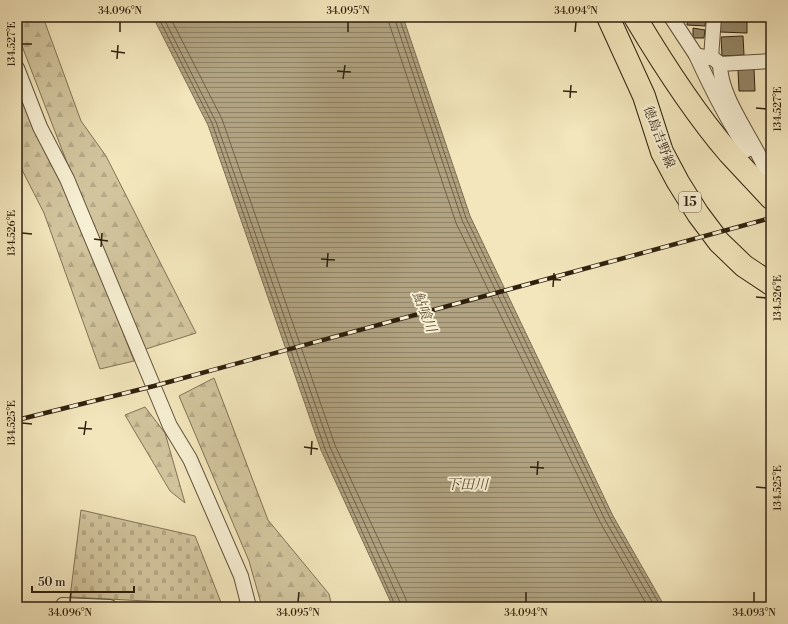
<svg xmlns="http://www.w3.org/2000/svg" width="788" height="624" font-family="'Libre Bodoni','Noto Serif JP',serif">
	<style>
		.forest { fill: url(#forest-firs); stroke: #817356 }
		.cemetery { fill: url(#cemetery-stones); stroke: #817356 }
		.water { fill: url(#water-rules); stroke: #7d6f53 }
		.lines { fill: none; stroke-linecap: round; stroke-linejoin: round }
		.shore { stroke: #706248; stroke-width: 1 }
		.building { fill: #958768; stroke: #30210e }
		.street-casing { stroke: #61523a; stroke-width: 16 }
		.primary-casing { stroke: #30210e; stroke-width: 24 }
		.street { stroke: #f7efd3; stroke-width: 14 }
		.primary { stroke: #f3e6bc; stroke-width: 22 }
		.rail-casing { stroke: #30210e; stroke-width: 4.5 }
		.rail { stroke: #f7efd3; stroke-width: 3; stroke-dasharray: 9; stroke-linecap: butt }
		.ticks { fill: none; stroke: #30210e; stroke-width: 1.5 }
		.labels { text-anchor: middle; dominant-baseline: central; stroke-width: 4; stroke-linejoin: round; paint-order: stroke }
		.shield { fill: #f7efd3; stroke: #6c5f49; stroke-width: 1 }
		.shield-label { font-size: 12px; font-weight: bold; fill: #30210e }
		.street-label { font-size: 13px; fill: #30210e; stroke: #f7efd3 }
		.water-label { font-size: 14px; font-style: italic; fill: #5d4e36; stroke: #f7efd3 }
		.neatline { fill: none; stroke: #30210e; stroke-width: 1.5 }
		.ticks-label { font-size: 10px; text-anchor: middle; fill: #30210e }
	</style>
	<defs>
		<pattern id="forest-firs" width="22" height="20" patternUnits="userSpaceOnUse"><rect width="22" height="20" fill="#d2c59e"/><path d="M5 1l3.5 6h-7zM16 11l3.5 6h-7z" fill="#b5a987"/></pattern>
		<pattern id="cemetery-stones" width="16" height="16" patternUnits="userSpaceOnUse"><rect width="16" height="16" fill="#d2c59e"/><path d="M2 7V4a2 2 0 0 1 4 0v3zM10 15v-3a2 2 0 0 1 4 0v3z" fill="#b5a987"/></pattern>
		<pattern id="water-rules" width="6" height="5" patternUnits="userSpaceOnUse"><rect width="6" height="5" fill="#b1a381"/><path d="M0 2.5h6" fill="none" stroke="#908468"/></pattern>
	</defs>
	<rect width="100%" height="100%" fill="#f3e6bc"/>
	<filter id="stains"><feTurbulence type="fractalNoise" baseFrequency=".005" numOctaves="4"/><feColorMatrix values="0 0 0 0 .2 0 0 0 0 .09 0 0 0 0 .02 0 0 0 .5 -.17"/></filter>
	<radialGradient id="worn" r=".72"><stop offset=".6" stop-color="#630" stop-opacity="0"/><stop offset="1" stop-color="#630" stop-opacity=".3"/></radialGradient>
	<g class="forest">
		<polygon points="17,17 43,17 81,121 106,156 196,333 143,350 66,160 17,33"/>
		<polygon points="17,84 80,222 134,361 100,369 44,213 17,160"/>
		<polygon points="214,378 268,520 329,594 332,607 262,607 249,561 179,396"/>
		<polygon points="145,407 165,433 185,503 170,491 125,415"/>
	</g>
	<polygon class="cemetery" points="81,510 195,536 222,605 70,597"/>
	<polygon class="water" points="153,17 403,17 470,216 613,516 665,607 393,607 321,450 208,125"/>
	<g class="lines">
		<g class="shore">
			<polyline points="158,17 212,123 325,449 396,607"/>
			<polyline points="163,17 216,122 330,447 400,602 401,607"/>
			<polyline points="170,17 222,119 335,445 406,599 407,607"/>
			<polyline points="388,17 389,23 456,223 600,522 648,607"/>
			<polyline points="394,17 462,220 605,520 655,607"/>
			<polyline points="399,17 466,218 610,518 661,607"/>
		</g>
	</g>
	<g class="building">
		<polygon points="688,17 706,17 705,26 687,25"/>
		<polygon points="720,21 747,22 747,33 720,32"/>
		<polygon points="693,28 705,30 704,38 693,38"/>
		<polygon points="743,36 744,55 722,56 721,37"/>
		<polygon points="754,69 755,91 739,91 738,70"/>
	</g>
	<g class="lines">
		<defs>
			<g id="street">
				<polyline points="671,17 696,55 714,59 720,64 771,61"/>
				<path d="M 696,55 C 711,88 727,120 747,150"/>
				<polyline points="711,58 714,17"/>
				<path d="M 720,64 C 720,102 760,145 770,182 C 772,187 771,193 771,198"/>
				<polyline points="17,68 40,127 67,179 170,426 190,459 241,576 249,607"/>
				<polyline points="62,607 63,605 110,607"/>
			</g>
			<g id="primary">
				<polyline points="608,17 644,96 662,152 678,182 698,214 719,242 744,266 771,284"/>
				<path d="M 635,17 C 663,64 693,111 729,153 C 743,168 757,183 771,198"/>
			</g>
		</defs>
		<use href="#street" class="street-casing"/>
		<use href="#primary" class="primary-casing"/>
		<use href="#street" class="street"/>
		<use href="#primary" class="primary"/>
		<defs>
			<polyline id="rail" points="17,420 154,386 771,218"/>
		</defs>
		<use href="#rail" class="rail-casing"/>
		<use href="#rail" class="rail"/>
	</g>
	<path class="ticks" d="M 120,32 L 120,22M 348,32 L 348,22M 575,32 L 576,22M 22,44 L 32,44M 111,51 L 125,53M 117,59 L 118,45M 337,71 L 351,72M 343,79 L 345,65M 563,91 L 577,92M 570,98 L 571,85M 756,108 L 766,109M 22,233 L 32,234M 94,239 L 108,241M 101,247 L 102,233M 321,259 L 335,260M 327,267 L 328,253M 547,279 L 561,280M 553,287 L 554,273M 756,297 L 766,298M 22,423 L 32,424M 78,428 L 92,429M 84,435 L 86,421M 304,447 L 318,449M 311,455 L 312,441M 530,467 L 544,468M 537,475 L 538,461M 756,487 L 766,488M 70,602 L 71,592M 298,602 L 299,592M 526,602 L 526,592M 754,602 L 754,592"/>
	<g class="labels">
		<rect class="shield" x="679" y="192" width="22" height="20" rx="3"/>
		<g class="shield-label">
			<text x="690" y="202">15</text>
		</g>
		<g class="street-label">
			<text transform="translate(659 137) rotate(69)">徳島吉野線</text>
		</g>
		<g class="water-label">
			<text transform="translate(424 312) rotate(69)">鮎喰川</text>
			<text x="467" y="485">下田川</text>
		</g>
	</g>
	<rect width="788" height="624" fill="none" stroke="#f3e6bc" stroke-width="44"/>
	<path d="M32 586v6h102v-6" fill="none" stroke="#30210e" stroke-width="2"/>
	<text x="38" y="586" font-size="12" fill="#30210e" stroke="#f7efd3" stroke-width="3" paint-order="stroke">50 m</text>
	<rect x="22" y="22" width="744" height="580" class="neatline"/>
	<g class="ticks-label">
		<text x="120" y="14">34.096°N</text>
		<text x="348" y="14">34.095°N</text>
		<text x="576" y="14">34.094°N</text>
		<text transform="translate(11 44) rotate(-90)" y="4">134.527°E</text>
		<text transform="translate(777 109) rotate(-90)" y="4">134.527°E</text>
		<text transform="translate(11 233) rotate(-90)" y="4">134.526°E</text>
		<text transform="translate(777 298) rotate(-90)" y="4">134.526°E</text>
		<text transform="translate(11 423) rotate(-90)" y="4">134.525°E</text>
		<text transform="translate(777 488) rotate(-90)" y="4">134.525°E</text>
		<text x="70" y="616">34.096°N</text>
		<text x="298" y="616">34.095°N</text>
		<text x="526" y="616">34.094°N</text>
		<text x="754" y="616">34.093°N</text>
	</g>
	<rect width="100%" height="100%" filter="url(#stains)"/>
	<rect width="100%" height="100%" fill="url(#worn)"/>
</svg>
